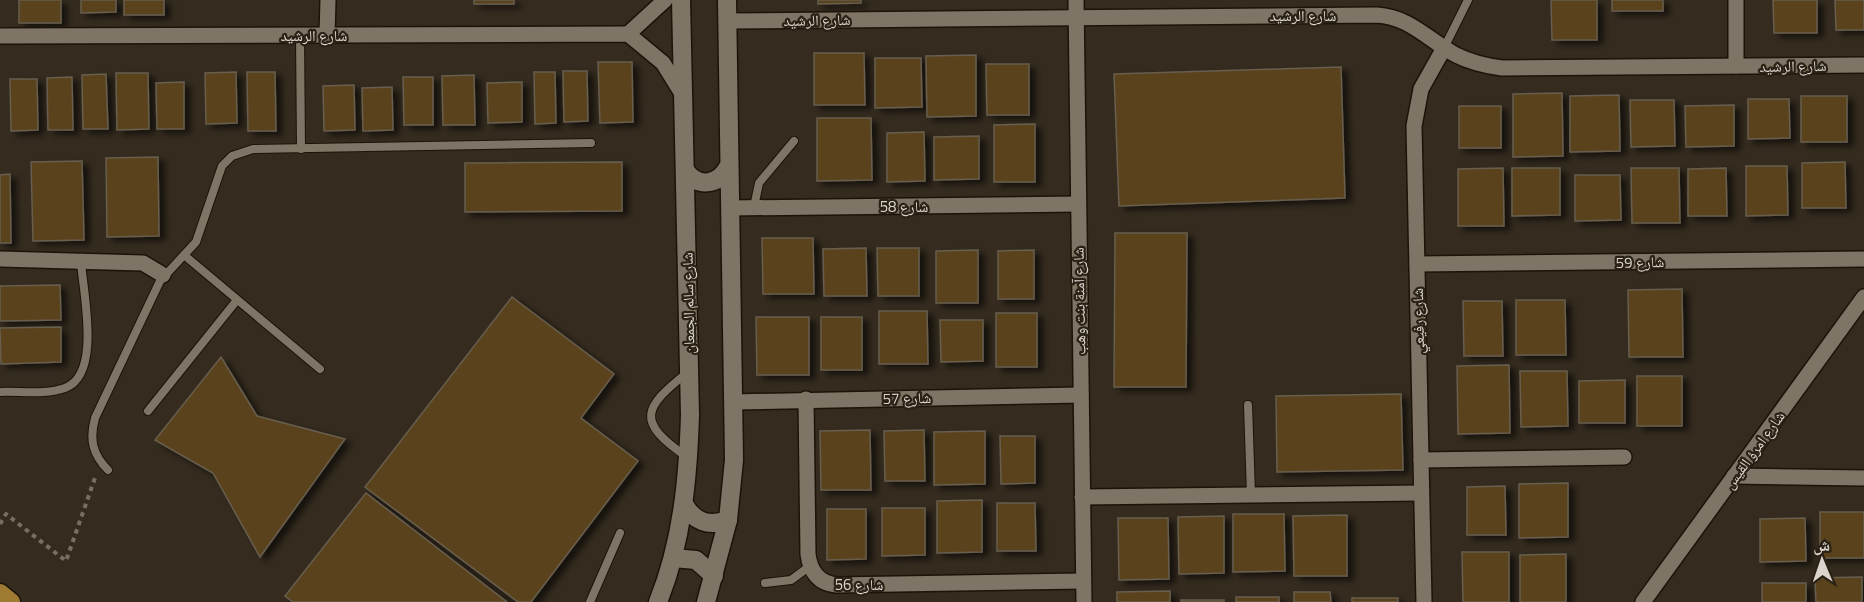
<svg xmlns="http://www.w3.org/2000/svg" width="1864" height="602" font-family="'Titillium Web','Noto Naskh Arabic',sans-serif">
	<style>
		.building { fill: #5a421a; stroke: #675e4f; stroke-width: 1.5; filter: url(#shadow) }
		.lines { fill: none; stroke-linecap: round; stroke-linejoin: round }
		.service-casing { stroke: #1c1408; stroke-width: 10 }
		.minor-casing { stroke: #1c1408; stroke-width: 18 }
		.tertiary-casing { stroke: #1c1408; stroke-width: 21 }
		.primary-casing { stroke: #1c1408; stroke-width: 21 }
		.path { stroke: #776f64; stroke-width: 4; stroke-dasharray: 4.5 4.5; stroke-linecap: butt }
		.service { stroke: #7f7566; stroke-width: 8 }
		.minor { stroke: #7f7566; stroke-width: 15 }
		.tertiary { stroke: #7f7566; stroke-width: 18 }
		.primary { stroke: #9e7a32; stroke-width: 18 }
		.labels { text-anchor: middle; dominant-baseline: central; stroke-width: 4.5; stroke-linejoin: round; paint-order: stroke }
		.street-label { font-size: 15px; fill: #dbd5cd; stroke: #2b2216 }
	</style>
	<defs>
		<filter id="shadow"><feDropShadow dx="6" dy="4" stdDeviation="3" flood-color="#0009"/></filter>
	</defs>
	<rect width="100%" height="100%" fill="#352c1f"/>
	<g class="building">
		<rect x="19" y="0" width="42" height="23"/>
		<polygon points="81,0 116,0 116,12 81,13"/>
		<rect x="124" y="0" width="40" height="15"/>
		<rect x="474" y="0" width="40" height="4"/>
		<polygon points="818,0 861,0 861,3 818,4"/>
		<polygon points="1551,0 1597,0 1597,40 1552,40"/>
		<rect x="1612" y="0" width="51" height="11"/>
		<polygon points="1773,0 1817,0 1817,33 1774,33"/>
		<polygon points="1835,0 1864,0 1864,30 1836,30"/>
		<polygon points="814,53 864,53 865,105 814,105"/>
		<polygon points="976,55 976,116 927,117 926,56"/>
		<polygon points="875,58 921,58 922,107 875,108"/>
		<polygon points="598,62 632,62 633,122 600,123"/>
		<polygon points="986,64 1029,64 1029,115 987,115"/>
		<polygon points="1341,67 1345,198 1119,206 1114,74"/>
		<polygon points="563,71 587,71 588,121 564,122"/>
		<polygon points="236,72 237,123 206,124 205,73"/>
		<polygon points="247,72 275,72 276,131 248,131"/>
		<polygon points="534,72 555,72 556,123 535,124"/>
		<polygon points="116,73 148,73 149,129 117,130"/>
		<polygon points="106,74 108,129 83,129 82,75"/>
		<polygon points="474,75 475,125 443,125 442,76"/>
		<polygon points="72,77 73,130 48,130 47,78"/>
		<polygon points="403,77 433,77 433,125 404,125"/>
		<polygon points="10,79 37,79 38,130 11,131"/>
		<polygon points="184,82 184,129 157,129 156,83"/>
		<polygon points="522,82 522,122 488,123 487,83"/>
		<polygon points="354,85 355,130 324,131 323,86"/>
		<polygon points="392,87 393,130 363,131 362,88"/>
		<polygon points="1562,93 1563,156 1513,157 1513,94"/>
		<polygon points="1619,95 1620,151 1570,152 1570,96"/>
		<rect x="1801" y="96" width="46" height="46"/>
		<polygon points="1748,99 1789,99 1790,138 1748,139"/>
		<polygon points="1630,100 1674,100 1675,146 1631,147"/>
		<polygon points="1734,105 1734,146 1686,147 1685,106"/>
		<rect x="1459" y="106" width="42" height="42"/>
		<polygon points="817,118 871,118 872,180 817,181"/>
		<polygon points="1035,124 1035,182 994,182 994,125"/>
		<polygon points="924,132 925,181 887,182 887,133"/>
		<polygon points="979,136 979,179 934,180 934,137"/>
		<polygon points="158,157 159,236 107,237 106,158"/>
		<polygon points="82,161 84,240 33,241 31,162"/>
		<polygon points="622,162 622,211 465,212 465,163"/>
		<polygon points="1845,162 1846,208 1802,208 1802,163"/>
		<polygon points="1746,166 1787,166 1788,215 1746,216"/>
		<polygon points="1503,168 1504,226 1458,226 1458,169"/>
		<polygon points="1512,168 1560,168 1560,215 1512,216"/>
		<polygon points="1631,168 1679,168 1680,223 1632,223"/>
		<polygon points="1726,168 1727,216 1688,216 1688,169"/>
		<polygon points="10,174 11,243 0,243 0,175"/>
		<polygon points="1575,175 1620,175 1621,220 1575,221"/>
		<polygon points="1115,233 1187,233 1186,387 1114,387"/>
		<polygon points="762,238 813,238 814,294 763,294"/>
		<polygon points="866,248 867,296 824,296 823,249"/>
		<polygon points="877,248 919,248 919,296 878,296"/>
		<polygon points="978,250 978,303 936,303 936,251"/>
		<polygon points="1034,250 1034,299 998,299 998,251"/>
		<polygon points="60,285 61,320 0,321 0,286"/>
		<polygon points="1682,289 1683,357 1629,357 1628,290"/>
		<polygon points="512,297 614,374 581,418 638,461 531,602 518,602 365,487"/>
		<polygon points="1516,300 1565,300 1566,355 1516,355"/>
		<polygon points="1463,301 1502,301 1503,356 1464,356"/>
		<polygon points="879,311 927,311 928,364 879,364"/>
		<rect x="996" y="313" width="41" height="54"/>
		<polygon points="756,317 809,317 809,375 757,375"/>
		<rect x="821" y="317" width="41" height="53"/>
		<polygon points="940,320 983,320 983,361 941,362"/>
		<polygon points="61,327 61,362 1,364 0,328"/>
		<polygon points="221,357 257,416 345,439 260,557 213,473 155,440"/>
		<polygon points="1509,365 1510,433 1458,434 1457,366"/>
		<polygon points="1520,371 1567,371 1568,426 1521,427"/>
		<rect x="1637" y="376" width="45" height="50"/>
		<polygon points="1625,380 1625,423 1579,423 1579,381"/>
		<polygon points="1401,394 1403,470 1277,472 1276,396"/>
		<polygon points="870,430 871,490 821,490 820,431"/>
		<polygon points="924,430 925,481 885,481 884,431"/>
		<polygon points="985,431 985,484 934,485 934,432"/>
		<polygon points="1000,436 1035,436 1035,483 1001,484"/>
		<polygon points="1568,483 1568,537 1519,538 1519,484"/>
		<polygon points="1505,486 1506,535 1467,535 1467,487"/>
		<polygon points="366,493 507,602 293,602 285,596"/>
		<polygon points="982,500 982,552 937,553 937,501"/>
		<polygon points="997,503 1035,503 1036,551 997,551"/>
		<polygon points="882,508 925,508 925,555 882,556"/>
		<polygon points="827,509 866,509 866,559 827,560"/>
		<rect x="1820" y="512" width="44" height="46"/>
		<polygon points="1233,514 1284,514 1285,571 1233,572"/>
		<polygon points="1347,515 1347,576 1294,576 1293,516"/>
		<polygon points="1224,516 1224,573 1179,574 1178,517"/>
		<polygon points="1118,518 1168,518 1169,579 1119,580"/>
		<polygon points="1805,518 1806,561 1760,562 1760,519"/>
		<polygon points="1462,552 1509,552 1509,602 1463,602"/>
		<polygon points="1566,554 1566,602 1520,602 1520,555"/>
		<polygon points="1862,577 1862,602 1816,602 1815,578"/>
		<rect x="1762" y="583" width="44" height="19"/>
		<polygon points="1170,591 1170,602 1117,602 1117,592"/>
		<polygon points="1294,592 1330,592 1331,602 1294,602"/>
		<rect x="1236" y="597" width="43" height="5"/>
		<rect x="1352" y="598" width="46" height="4"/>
		<rect x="1181" y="600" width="43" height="2"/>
	</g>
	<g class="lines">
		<defs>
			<g id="service">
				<polyline points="300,35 301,149"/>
				<polyline points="1444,48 1468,0"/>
				<polyline points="754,207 759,183 794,141"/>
				<polyline points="184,255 320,369"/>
				<path d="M 0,392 C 20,391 46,395 65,388 C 102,375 83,292 81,262"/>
				<polyline points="1248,405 1251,495"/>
				<polyline points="148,411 237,300"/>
				<path d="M 687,457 C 635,421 643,408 688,372"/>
				<path d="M 108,470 C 93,455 89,440 95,418 L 160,281 L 196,242 L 222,166 L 232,156 L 253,149 L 591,143"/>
				<polyline points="765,583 791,580 810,566"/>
				<polyline points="590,602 620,533"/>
			</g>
			<g id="minor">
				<polyline points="1076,0 1084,602"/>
				<path d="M 728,21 L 1377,15 C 1410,17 1428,40 1456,55 C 1470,62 1486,66 1502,68 L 1864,65"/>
				<polyline points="628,34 665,0"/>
				<polyline points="327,35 328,0"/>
				<polyline points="0,36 628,34 663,63 681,92"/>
				<polyline points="1736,66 1736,0"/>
				<polyline points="730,208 1078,204"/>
				<polyline points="0,259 143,263 163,275"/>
				<polyline points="1417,264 1864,259"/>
				<path d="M 806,399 L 808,554 C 810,571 818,583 836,585 L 1083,581"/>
				<polyline points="733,402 1081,395"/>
				<polyline points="1421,460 1624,457"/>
				<polyline points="1734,476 1864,478"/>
				<polyline points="1082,497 1421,493"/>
				<polyline points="1424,602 1414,126 1421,89 1444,48"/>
				<polyline points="1643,602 1864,297"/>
			</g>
			<g id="tertiary">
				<path d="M 685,170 C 697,188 718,186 728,167"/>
				<path d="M 684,504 C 694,522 709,527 728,520"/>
				<polyline points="673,558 696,560 714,576"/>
				<path d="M 658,602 C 682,543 688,479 690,415 L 681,0"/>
				<polyline points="706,602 728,520 734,460 727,0"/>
			</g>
			<polyline id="primary" points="0,593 11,602"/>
		</defs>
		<use href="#service" class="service-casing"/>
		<use href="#minor" class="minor-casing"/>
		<use href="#tertiary" class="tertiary-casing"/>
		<use href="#primary" class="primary-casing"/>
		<polyline class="path" points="0,524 6,514 66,561 96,475"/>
		<use href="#service" class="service"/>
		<use href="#minor" class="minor"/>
		<use href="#tertiary" class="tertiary"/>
		<use href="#primary" class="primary"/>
	</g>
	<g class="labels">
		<g class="street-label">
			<text x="1303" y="15">شارع الرشيد</text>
			<text transform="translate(817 20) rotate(-1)">شارع الرشيد</text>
			<text x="314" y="35">شارع الرشيد</text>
			<text transform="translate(1793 66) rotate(-1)">شارع الرشيد</text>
			<text x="904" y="206">شارع 58</text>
			<text transform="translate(1640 262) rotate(-1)">شارع 59</text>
			<text transform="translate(1079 301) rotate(-91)">شارع آمنة بنت وهب</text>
			<text transform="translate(688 303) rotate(-91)">شارع سالم الجمعان</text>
			<text transform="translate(1418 321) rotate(-91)">شارع رفيعي</text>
			<text transform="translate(907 398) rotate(-1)">شارع 57</text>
			<text transform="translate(1754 450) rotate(-54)">شارع امرؤ القيس</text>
			<text x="859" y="584">شارع 56</text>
		</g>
	</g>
	<g transform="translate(1822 560) rotate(358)" stroke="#2b2216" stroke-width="4.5" paint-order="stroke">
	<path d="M0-4.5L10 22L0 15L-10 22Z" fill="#dbd5cd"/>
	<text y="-9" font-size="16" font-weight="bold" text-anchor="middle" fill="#dbd5cd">ش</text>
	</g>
</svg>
